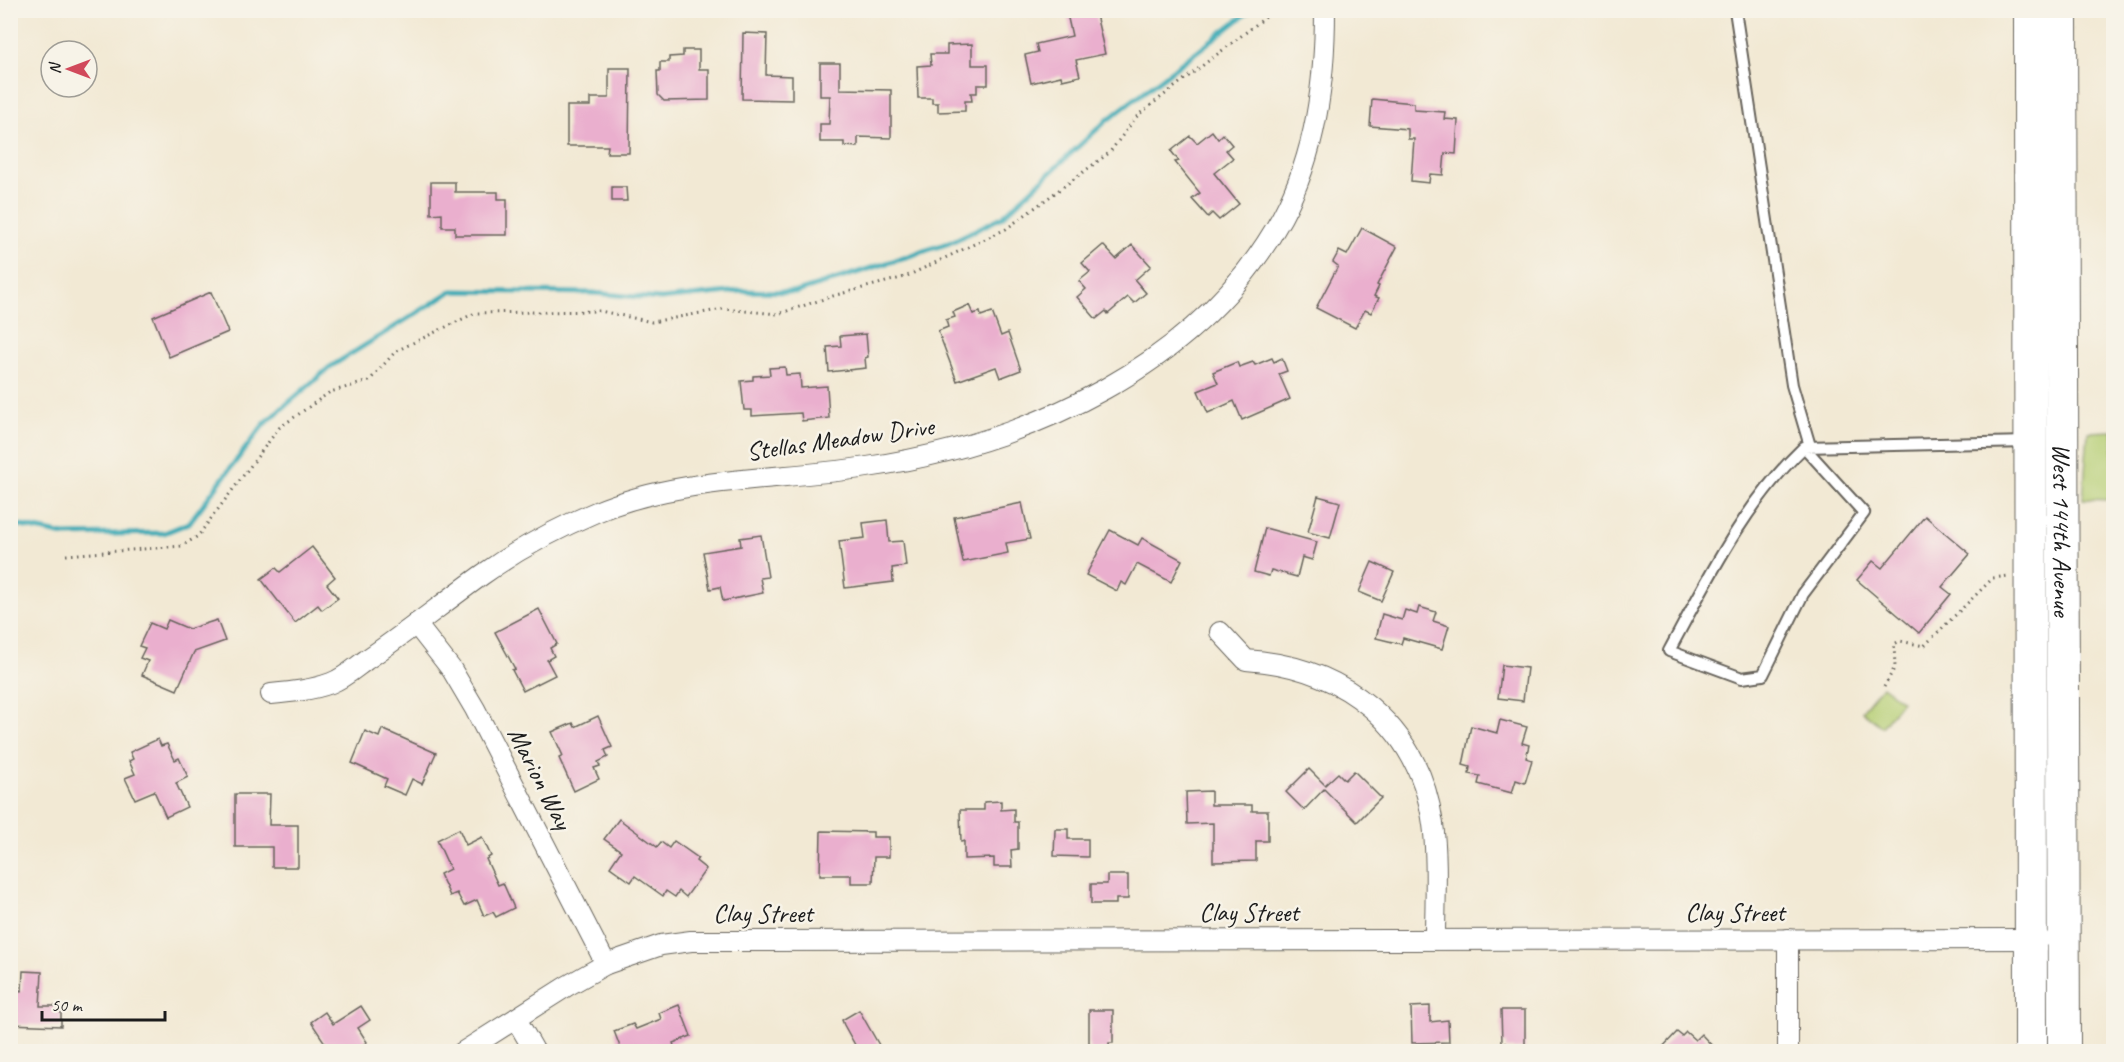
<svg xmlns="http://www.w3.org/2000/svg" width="2124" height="1062" font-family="Caveat,sans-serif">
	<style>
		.green { fill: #b5ce73; stroke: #687548; stroke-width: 1.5 }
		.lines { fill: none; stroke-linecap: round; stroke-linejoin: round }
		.stream { stroke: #39aab6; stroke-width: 5 }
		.building { fill: #eaafce }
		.lane-casing { stroke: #67645c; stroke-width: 14 }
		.street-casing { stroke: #67645c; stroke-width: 22 }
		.primary-casing { stroke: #67645c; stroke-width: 34 }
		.path { stroke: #67645c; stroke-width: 3; stroke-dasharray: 1.5 4.5; stroke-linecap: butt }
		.lane { stroke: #fff; stroke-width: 10 }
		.street { stroke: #fff; stroke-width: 20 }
		.primary { stroke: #fff; stroke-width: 32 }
		.labels { text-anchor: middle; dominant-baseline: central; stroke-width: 5; stroke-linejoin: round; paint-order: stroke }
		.street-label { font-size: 26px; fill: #1c1c1c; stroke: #f7f3e8 }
	</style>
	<rect width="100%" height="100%" fill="#f7f3e8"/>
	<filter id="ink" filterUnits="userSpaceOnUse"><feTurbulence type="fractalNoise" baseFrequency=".0167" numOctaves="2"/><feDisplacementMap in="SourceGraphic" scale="12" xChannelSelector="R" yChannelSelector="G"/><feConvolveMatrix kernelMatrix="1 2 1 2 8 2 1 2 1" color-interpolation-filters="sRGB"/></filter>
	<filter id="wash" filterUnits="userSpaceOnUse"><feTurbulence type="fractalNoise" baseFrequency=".008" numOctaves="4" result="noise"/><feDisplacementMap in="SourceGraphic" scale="24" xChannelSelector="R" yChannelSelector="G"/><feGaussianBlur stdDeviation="1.35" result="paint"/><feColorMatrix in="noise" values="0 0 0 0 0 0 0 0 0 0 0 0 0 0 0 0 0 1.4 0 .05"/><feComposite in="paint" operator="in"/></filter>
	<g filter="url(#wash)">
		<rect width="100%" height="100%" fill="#f2e9d4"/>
		<g class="green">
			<polygon points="2113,431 2113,500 2083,499 2088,432"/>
			<polygon points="1882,686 1902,701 1882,727 1862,711"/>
		</g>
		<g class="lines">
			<polyline class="stream" points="12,524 64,535 164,533 189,523 264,424 330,367 452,291 593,293 661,299 739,291 797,292 949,243 1002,217 1106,121 1251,10"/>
		</g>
		<g id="blocks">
			<g class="building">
				<polygon points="1084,10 1095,10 1105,54 1076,60 1080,76 1062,80 1061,76 1031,83 1025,55 1038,52 1036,44 1072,36 1067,14"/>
				<polygon points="743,33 767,34 766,75 792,76 792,100 742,99"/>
				<polygon points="972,44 972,65 988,65 988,85 977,85 977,93 971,93 972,101 965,101 965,111 938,112 938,103 932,103 932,98 918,98 917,66 931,65 930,54 947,54 947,45"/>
				<polygon points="683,50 699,50 699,69 709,69 709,100 664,101 658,95 657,71 660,71 660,62 669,62 669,57 683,56"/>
				<polygon points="820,63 840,63 840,89 891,90 891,138 858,137 858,147 844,146 844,142 820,142 820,124 829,124 830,96 820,96"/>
				<polygon points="609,68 630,68 629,153 607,153 608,146 567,146 567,106 590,106 590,98 609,98"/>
				<polygon points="1372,99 1414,103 1414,110 1445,112 1444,119 1458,120 1456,154 1445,153 1443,175 1430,174 1429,183 1411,181 1414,139 1408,139 1408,129 1370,126"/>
				<polygon points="1212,131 1218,139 1223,134 1232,145 1226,150 1233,158 1214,173 1239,204 1219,220 1212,213 1208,217 1192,199 1200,193 1175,162 1179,161 1171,151 1190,136 1197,143"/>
				<polygon points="431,182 455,182 455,192 498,192 498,199 507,199 507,235 455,235 455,227 442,227 442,213 431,214"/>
				<polygon points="612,187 626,187 627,201 612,201"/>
				<polygon points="1362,228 1397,247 1377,285 1379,286 1374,296 1379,298 1371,313 1365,310 1355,328 1316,308 1338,266 1333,262 1339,251 1347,255"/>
				<polygon points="1103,245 1116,259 1132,245 1151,266 1135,280 1146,293 1134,303 1128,297 1108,314 1106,311 1096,319 1077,297 1086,289 1079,281 1090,272 1082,263"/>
				<polygon points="211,292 228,332 169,357 153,317"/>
				<polygon points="969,305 973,314 980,312 981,316 992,312 1001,336 1008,333 1021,370 1000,378 996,367 957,381 938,331 948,327 946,320 955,317 953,312"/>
				<polygon points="866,334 868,357 865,358 866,368 829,372 827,347 841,346 840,336"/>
				<polygon points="1272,358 1274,362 1282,358 1287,371 1279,374 1290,399 1242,420 1234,401 1208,413 1198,391 1218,383 1213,372 1237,362 1239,367 1253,362 1255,365"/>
				<polygon points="785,367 786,375 800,374 801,388 827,386 829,418 802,421 801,413 752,416 752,410 744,410 741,381 753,380 753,376 770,375 769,368"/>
				<polygon points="1318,496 1340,502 1330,538 1308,532"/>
				<polygon points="1022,503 1030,539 1006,543 1008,553 963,562 954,517"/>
				<polygon points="1925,516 1970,554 1942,587 1951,594 1919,633 1857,580 1873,561 1882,568"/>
				<polygon points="887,520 889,542 903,541 906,566 892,568 893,582 845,588 839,541 865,538 863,523"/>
				<polygon points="1265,528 1317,542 1312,560 1302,557 1297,577 1271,570 1269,576 1254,572"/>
				<polygon points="1110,530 1138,545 1142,538 1182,560 1171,582 1137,564 1126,585 1121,582 1117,591 1086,575"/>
				<polygon points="761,535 768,577 760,578 763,593 723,601 720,587 710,589 703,552 741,546 740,538"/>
				<polygon points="312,547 335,577 327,584 338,598 322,610 318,605 295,623 261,579 276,568 280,572"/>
				<polygon points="1372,562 1394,572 1381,601 1359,592"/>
				<polygon points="1419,607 1436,612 1433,621 1449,626 1442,649 1403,638 1401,644 1376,638 1382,614 1402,620 1405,610 1417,614"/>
				<polygon points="539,609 557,644 550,648 554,656 547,660 555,675 523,691 512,670 515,669 495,632"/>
				<polygon points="168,620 189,629 217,620 225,641 194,652 177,690 142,675 148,661 140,658 145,648 139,646 150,623 164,629"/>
				<polygon points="1502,665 1527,668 1523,701 1498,698"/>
				<polygon points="598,716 612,747 605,750 608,757 598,762 600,766 594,768 599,779 574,791 559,758 563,756 552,732 573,723 575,727"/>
				<polygon points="1500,720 1527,727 1522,743 1529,745 1526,758 1532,760 1525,783 1516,780 1512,793 1478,784 1480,776 1469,774 1470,767 1463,765 1471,726 1497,733"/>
				<polygon points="382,729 436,753 422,784 412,779 405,795 384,786 387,779 352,763 365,731 379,737"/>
				<polygon points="158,739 161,746 167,744 175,760 179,758 188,777 176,783 187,807 166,817 154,791 135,799 125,778 135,774 129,761 133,759 130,752"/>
				<polygon points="1309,769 1325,785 1338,773 1345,780 1354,771 1381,798 1357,822 1324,789 1304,810 1286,792"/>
				<polygon points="1211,791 1211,805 1252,805 1252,811 1268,811 1268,841 1256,841 1256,861 1213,862 1213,823 1187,824 1186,792"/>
				<polygon points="235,794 270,794 269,825 298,825 298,867 272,867 272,847 235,847"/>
				<polygon points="1001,801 1001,810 1014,809 1014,822 1018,822 1018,849 1011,850 1012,867 994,867 994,858 964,859 964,841 961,842 960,810 984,810 984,802"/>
				<polygon points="619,819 657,847 661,842 669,848 674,841 698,858 696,861 706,869 686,897 679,891 675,897 666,891 663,896 635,876 631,882 610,867 621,851 604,839"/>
				<polygon points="459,829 466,845 482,837 491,856 486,859 498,885 503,883 514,908 496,917 493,912 484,916 477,900 464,906 457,893 450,896 440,874 450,869 437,840"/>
				<polygon points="1055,829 1068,829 1068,839 1088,839 1088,857 1054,856"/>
				<polygon points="821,831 873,832 873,837 889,837 889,857 874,857 873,883 851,883 851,875 820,875"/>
				<polygon points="1107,875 1128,875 1128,899 1116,899 1116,904 1091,904 1091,884 1107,884"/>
				<polygon points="23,971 42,972 40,1006 61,1006 61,1026 10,1024 10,990 22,991"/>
				<polygon points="679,1005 691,1036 673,1043 676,1052 622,1052 614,1031 633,1024 636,1029 661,1019 659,1013"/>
				<polygon points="361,1006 370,1020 358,1028 367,1042 352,1052 331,1052 311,1022 325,1012 333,1024"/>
				<polygon points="1430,1006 1430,1022 1448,1020 1449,1042 1412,1043 1411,1007"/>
				<polygon points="859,1010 883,1052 859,1052 844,1025 842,1020"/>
				<polygon points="1089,1010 1113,1010 1113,1043 1109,1043 1109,1050 1089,1050"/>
				<polygon points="1501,1010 1525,1010 1525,1049 1506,1049 1506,1043 1502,1043"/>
				<polygon points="1677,1032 1682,1036 1686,1032 1695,1040 1701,1034 1718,1052 1658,1052"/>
			</g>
		</g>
	</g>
	<g filter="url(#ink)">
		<use href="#blocks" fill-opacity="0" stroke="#67645c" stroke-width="1.5"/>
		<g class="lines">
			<defs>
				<g id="lane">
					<polyline points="1735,10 1792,385 1810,446"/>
					<path d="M 1804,447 L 1864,513 L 1803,594 L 1763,675 L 1742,678 L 1669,651 C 1708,579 1744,504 1804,447 L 2029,442"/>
				</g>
				<g id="street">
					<polyline points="416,624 452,670 475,709 606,964"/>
					<path d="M 1220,632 L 1246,660 C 1343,666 1419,725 1433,824 C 1438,861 1435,901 1435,939"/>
					<path d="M 271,694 C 292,692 312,690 331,683 C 344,678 355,668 366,660 C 406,633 443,603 482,575 C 518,549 556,529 596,512 C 682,476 777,481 867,467 C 1029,443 1201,366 1282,217 C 1316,154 1325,81 1325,10"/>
					<polyline points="1788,939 1788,1052"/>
					<polyline points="516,1019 535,1052"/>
					<polyline points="463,1052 567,986 606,964 661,945 691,941 2040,939"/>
				</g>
				<g id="primary">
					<polyline points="2030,10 2031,1052"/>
					<path id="s1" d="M 2061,10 L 2064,1052"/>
				</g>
			</defs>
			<use href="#lane" class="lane-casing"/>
			<use href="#street" class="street-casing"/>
			<use href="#primary" class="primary-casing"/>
			<g class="path">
				<polyline points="66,555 182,546 198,536 279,428 330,392 369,381 396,351 475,313 600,311 652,322 723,309 778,314 836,295 905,277 1006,229 1109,153 1138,115 1275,10"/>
				<polyline points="1884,687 1895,667 1894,644 1900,641 1924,646 1993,578 2008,576"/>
			</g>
			<use href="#lane" class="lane"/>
			<use href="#street" class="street"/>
			<use href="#primary" class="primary"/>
		</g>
	</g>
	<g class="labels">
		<g class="street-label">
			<text transform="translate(840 439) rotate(-8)">Stellas Meadow Drive</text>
			<text stroke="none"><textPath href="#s1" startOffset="520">West 144th Avenue</textPath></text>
			<text transform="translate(540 778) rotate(63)">Marion Way</text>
			<text x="1249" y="912">Clay Street</text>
			<text x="1735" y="912">Clay Street</text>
			<text x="763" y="913">Clay Street</text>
		</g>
	</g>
	<rect width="2124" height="1062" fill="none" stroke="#f7f3e8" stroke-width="36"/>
	<g transform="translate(69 69) rotate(270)"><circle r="28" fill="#f7f3e8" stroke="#9f9d96" stroke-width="1.5"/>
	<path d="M0-4.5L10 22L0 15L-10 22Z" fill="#d1495b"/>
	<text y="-9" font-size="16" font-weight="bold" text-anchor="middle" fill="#1c1c1c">N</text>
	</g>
	<path d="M42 1011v9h123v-9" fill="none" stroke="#1c1c1c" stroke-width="3"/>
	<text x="51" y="1011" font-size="18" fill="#1c1c1c" stroke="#f7f3e8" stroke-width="4.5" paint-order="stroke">50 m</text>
</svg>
